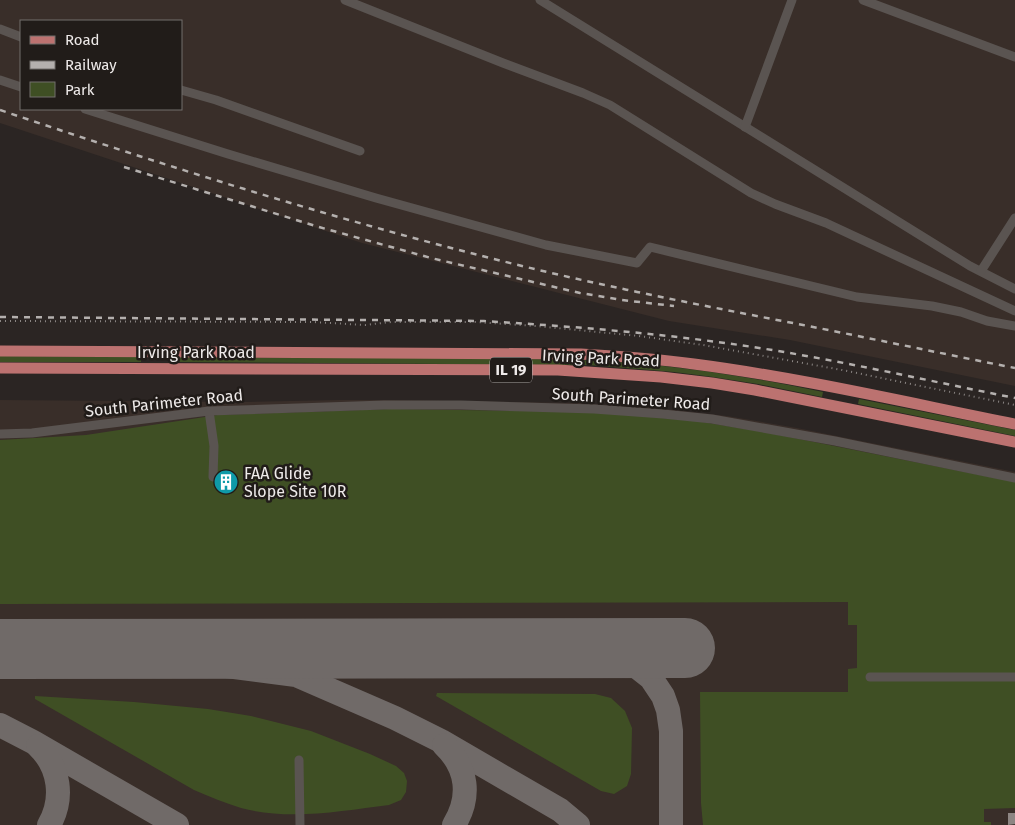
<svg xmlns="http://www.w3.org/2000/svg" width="1015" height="825" font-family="'Fira Sans',sans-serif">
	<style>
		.built { fill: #392e29; fill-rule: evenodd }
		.green { fill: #3f4f24 }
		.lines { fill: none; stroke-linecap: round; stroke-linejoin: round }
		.taxiway { stroke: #706a68; stroke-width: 24 }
		.runway { stroke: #706a68; stroke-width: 60 }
		.building { fill: #8d8683 }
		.path { stroke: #8a8583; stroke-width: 2; stroke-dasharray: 1 4; stroke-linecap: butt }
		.minor { stroke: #5a5451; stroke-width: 9 }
		.major { stroke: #bc7270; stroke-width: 11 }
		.rail { stroke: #b4b0ae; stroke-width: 2.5; stroke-dasharray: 6 6; stroke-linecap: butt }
		.labels { text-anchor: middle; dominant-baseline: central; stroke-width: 5; stroke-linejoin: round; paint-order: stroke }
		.shield { fill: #211c19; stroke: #b0acab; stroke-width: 1 }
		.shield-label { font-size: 15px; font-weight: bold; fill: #eeeae9 }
		.street-label { font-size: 16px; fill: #eeeae9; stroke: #211c19 }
		.poi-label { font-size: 16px; fill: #eeeae9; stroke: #211c19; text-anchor: start }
	</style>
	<rect width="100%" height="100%" fill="#2b2523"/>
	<g class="built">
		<path d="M 0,0 L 1015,0 L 1015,386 L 790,340 L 669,321 L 362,243 L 0,123 ZM 21,21 L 181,21 L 181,109 L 21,109 Z"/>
		<polygon points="0,400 243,402 339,400 384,400 579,403 657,408 727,416 797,428 1015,472 1015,825 0,825"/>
	</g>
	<g class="green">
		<polygon points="0,356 141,357 141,362 0,362"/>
		<path d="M 175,357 C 263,358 351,358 440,358 C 511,359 583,358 655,365 C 711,371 767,380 823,392 L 822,397 L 758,384 L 713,377 L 674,372 L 589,365 L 175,362 Z"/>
		<polygon points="859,399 1015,430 1015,436 858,404"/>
		<polygon points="391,409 537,411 606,413 696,421 764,432 1015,482 1015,808 984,809 984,822 991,822 991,825 703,825 701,803 700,692 848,692 848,669 857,668 857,625 848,625 848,602 0,604 0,440 86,435 218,415"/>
		<polygon points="437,693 595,694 611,698 625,711 632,728 631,774 627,786 614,794 601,791 436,696"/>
		<path d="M 35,696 L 134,702 L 208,709 L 251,716 L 311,731 L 370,754 L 396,766 L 404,773 L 407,781 L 406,792 L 401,800 L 389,805 C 341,811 289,821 241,808 C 225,803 210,797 194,790 L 35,699 Z"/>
	</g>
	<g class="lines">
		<g class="taxiway">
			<polyline points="596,648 618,655 632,663 651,678 663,696 668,710 671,731 671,825"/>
			<polyline points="31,649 142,655 296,675 395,718 441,741 560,810 578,825"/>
			<polyline points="0,725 33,742 177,825"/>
			<path d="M 444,745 C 468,768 471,797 454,825"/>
			<path d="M 38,746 C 60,767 64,799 49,825"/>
		</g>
		<polyline class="runway" points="0,649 685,648"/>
	</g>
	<g class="building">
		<rect x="221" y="479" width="9" height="7"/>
		<polygon points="1008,813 1015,813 1015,824 1008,825"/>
	</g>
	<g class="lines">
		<polyline class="path" points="0,321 313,322 365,325 391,322 475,322 536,326 639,336 703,345 842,370 1015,405"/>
		<g class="minor">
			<polyline points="345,0 503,63 583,93 610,105 751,193 775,204 826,223 1015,311"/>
			<polyline points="540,0 970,266 1015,289"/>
			<polyline points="863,0 1015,57"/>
			<polyline points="0,29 21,37"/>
			<polyline points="0,80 21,87"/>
			<polyline points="181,90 216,100 360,151"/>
			<polyline points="85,109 228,154 376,198 546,245 637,263 650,247 857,297 932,306 961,312 987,321 1015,326"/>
			<polyline points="745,127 792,0"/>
			<polyline points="981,271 1015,218"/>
			<polyline points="209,411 214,446 213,477"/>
			<polyline points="0,434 32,433 209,411 384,405 461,405 594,409 663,414 712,419 835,441 1015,478"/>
			<polyline points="870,677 1015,677"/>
			<polyline points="299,760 300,825"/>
		</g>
		<g class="major">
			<path d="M 0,351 L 581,354 C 619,356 657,359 694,364 C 802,378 909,403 1015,424"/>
			<polyline points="0,368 558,370 661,377 712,383 755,390 1015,442"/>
		</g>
		<g class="rail">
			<path d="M 0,110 C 163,165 327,217 494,259 C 596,285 700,305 803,325 C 874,339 944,354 1015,368"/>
			<polyline points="124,167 319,227 431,258 580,293 622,300 674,306"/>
			<path d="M 0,317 L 484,321 C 564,326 645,332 725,343 C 822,356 919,379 1015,398"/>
		</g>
	</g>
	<defs>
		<symbol id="building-disc" viewBox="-11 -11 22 22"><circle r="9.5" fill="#0f9aa8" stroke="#211c19"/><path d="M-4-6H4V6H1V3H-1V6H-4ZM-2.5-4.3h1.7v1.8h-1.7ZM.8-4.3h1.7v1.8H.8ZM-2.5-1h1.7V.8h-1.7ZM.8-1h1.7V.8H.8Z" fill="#fff"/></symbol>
	</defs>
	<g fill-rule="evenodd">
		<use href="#building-disc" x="212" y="468" width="28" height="28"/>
	</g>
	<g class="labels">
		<rect class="shield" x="490" y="357.5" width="42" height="25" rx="4"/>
		<g class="shield-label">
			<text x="511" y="370">IL 19</text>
		</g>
		<g class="street-label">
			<text x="196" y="352">Irving Park Road</text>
			<text transform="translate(601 358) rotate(3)">Irving Park Road</text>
			<text transform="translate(631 399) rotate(4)">South Parimeter Road</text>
			<text transform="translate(164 403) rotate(-6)">South Parimeter Road</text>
		</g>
		<g class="poi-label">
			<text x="244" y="473">FAA Glide<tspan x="244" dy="18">Slope Site 10R</tspan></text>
		</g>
	</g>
	<rect x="20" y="20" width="162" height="90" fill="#211c19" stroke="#736e6c"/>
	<rect x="30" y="36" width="25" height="8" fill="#bc7270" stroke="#736e6c"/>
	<text x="65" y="45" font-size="15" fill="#eeeae9">Road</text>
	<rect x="30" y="61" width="25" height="8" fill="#b4b0ae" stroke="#736e6c"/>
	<text x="65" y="70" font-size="15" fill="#eeeae9">Railway</text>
	<rect x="30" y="82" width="25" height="15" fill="#3f4f24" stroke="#736e6c"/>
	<text x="65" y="95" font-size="15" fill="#eeeae9">Park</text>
</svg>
